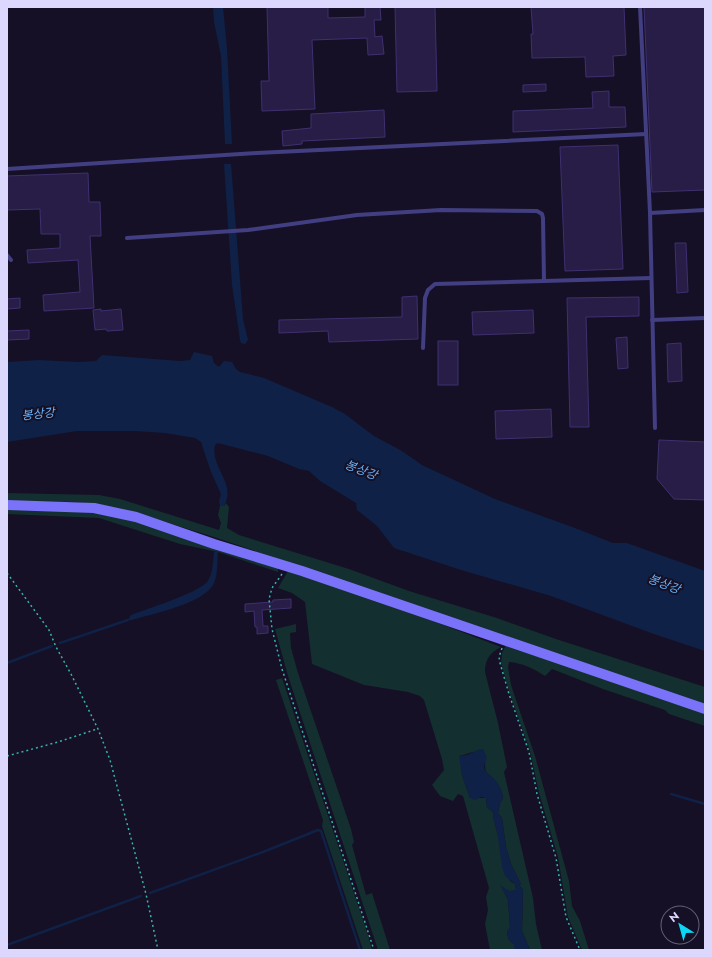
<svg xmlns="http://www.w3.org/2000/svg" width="712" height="957" font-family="Jost,'Noto Sans KR',sans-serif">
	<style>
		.green { fill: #142f2f }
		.water { fill: #0f2146 }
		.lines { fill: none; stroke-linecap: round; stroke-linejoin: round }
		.stream { stroke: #0f2146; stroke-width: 2.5 }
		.building { fill: #271d46; stroke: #3f3070 }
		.path { stroke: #35b3af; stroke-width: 1.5; stroke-dasharray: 2 3; stroke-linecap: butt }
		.service { stroke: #423e82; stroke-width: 4 }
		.secondary { stroke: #7a72f9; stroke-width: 10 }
		.labels { text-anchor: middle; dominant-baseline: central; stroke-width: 4; stroke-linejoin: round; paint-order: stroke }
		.water-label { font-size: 12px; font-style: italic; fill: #6ab2f8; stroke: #151025 }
	</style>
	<rect width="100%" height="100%" fill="#151025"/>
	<g class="green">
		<polygon points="7,493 99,495 120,499 219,530 221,523 218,515 220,506 224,506 226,503 229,507 227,528 239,535 349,569 409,591 497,618 556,639 705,687 705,705 217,538 137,513 95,504 75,502 7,501"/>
		<polygon points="7,507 84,509 120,516 278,567 278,572 218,552 180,544 99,518 7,514"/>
		<path d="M 288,571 L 399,608 L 501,647 C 490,653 485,659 485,672 L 498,723 L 507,767 L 504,772 L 533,898 L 536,924 L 542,950 L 530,950 L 522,931 L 523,890 L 519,885 L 521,884 L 511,864 L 506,847 L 502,818 L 498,813 L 500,803 L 503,798 C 502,791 498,783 493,778 C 486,772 485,773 485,762 L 473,752 L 460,756 L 462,775 L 470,798 L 486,798 L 487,807 L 494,813 L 493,816 L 510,881 L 515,884 L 516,890 L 509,892 L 501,886 L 508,900 L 510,928 L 507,931 C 508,938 508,941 514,944 L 514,950 L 490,950 L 485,924 L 488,910 L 486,897 L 489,888 L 463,796 L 458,794 L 453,801 L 440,796 L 432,785 L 444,770 L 442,759 L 424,700 L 420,696 L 408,692 L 364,685 L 312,664 L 305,602 L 292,593 L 278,588 Z"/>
		<polygon points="296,624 296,632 290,633 291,648 298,673 351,829 354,842 352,845 366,895 372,893 390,950 378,950 288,676 275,629"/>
		<path d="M 506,645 L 705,713 L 705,726 L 669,714 L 665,710 L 603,689 L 552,669 L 545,676 C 534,669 523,663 509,662 L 508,667 L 511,685 L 535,756 L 569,881 L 572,906 L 580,921 L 589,950 L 582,950 L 568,917 L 558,857 L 539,793 L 530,751 L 510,694 L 501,663 L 502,653 Z"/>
		<polygon points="282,678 367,932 372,950 363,950 322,826 323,820 276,680"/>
	</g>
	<g class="water">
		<polygon points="213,7 223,7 227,48 232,144 225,144 221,56 214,22"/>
		<polygon points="224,164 231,164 243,319 248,340 245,344 241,343 240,340 232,285"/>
		<path d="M 194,352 L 212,356 L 214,363 L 219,367 L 224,361 L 232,362 L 236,369 L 240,372 L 264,378 L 332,407 L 345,414 L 374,436 L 402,451 L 422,465 L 495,499 L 575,528 L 613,543 L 627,543 L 705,571 L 705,651 L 651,633 L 551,596 L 461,570 L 394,548 L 377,526 L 357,510 L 356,503 L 320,481 L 309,471 L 299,469 L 268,456 L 218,443 L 215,445 C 210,468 237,483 224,506 L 220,506 L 219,501 L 221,494 L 211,472 L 201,442 L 195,438 L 165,433 L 134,431 L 77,431 L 7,442 L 7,362 L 39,360 L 78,362 L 96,361 L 102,355 L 180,361 L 190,360 Z"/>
		<path d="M 214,552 L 218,552 C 217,562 218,574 214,583 C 206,603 152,614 132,620 L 128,620 L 131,615 C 146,609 198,593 207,582 C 213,575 213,560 214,552 Z"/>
		<path d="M 480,749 L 483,749 L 487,758 C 479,773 490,773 497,782 C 501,787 502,793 503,798 L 500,803 L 498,813 L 502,818 L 506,847 L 511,864 L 521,884 L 519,885 L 523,890 L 522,931 L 530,950 L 514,950 L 514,944 C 508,941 508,937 507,931 L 510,928 L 508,900 L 500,885 L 509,891 L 516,890 L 515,884 L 505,876 L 502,867 L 498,837 L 493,816 L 494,813 L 487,807 L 486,798 L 481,797 L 475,800 L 470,798 L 462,775 L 459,756 L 467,755 Z"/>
	</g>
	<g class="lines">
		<g class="stream">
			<polyline points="60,643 128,620"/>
			<polyline points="7,663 52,646"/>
			<polyline points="671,794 705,804"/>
			<polyline points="150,893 263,852 318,830 321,831 360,950"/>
			<polyline points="7,945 141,896"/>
		</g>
	</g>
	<g class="building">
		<polygon points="267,7 328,7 328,18 365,17 365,7 380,7 381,20 374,20 375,37 382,36 384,54 368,55 367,38 312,40 315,109 262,111 261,81 269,81"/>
		<polygon points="395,7 435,7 437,91 397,92"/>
		<polygon points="531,7 624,7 626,55 613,56 614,76 586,77 585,57 532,58 531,34 533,34"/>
		<polygon points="644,7 705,7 705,190 652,192"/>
		<polygon points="546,84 546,91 523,92 523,85"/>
		<polygon points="609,91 609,107 625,107 626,127 513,132 513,111 593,108 592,92"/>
		<polygon points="384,110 385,137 302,141 302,144 283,146 282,131 311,128 311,114"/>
		<polygon points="618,145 623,269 565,271 560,147"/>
		<polygon points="88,173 89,202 100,202 101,236 90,236 94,308 44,311 43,295 80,292 78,260 28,263 27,250 60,248 60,234 41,234 40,209 7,210 7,176"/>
		<polygon points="675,243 686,243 688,292 677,293"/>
		<polygon points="417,296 418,339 329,342 328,331 279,333 279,320 402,317 402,297"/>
		<polygon points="639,297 639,316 586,317 589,427 570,427 567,298"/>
		<polygon points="20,298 20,308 7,309 7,299"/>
		<polygon points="101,309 101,311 121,309 123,330 107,331 106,329 95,330 93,310"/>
		<polygon points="533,310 534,333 473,335 472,312"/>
		<polygon points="29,330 29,339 7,340 7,331"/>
		<polygon points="627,337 628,368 618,369 616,338"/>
		<rect x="438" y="341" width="20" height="44"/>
		<polygon points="681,343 682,381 668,382 667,344"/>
		<polygon points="551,409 552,437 496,439 495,411"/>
		<polygon points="659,440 705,442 705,500 674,499 657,479"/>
		<polygon points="291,599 291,608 262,610 263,626 268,626 268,633 257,634 257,627 255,627 254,611 245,612 245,604 273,602 273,600"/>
	</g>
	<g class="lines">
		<g class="path">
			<polyline points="7,573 49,630 56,647 71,674 98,729 110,760 146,894 158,950"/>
			<polyline points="282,574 272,588 269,599 272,629 282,669 374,950"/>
			<polyline points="502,648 499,657 500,663 509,694 529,752 537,794 556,858 566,917 580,950"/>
			<polyline points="7,756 58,742 97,729"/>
		</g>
		<g class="service">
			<polyline points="640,7 650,213 655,428"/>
			<polyline points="7,169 257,153 646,134"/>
			<polyline points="650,213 705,210"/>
			<polyline points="127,238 248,230 357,215 441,210 537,211 542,214 543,218 544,281"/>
			<polyline points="7,255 11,260"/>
			<polyline points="652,320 705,318"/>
			<polyline points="423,348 425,298 428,290 435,284 651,278"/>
		</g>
		<polyline class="secondary" points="7,505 94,508 136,517 214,544 302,571 705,709"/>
	</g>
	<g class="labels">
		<g class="water-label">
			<text transform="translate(38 414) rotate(-6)">봉상강</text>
			<text transform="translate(361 470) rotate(21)">봉상강</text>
			<text transform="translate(664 584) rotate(21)">봉상강</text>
		</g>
	</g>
	<rect width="712" height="957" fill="none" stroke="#dcd7fd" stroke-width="16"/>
	<g transform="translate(680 925) rotate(323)"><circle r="19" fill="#151025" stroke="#65607b"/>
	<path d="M0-3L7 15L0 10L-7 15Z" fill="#0cd6f4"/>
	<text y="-6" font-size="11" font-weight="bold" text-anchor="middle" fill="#dcd7fd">N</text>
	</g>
</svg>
